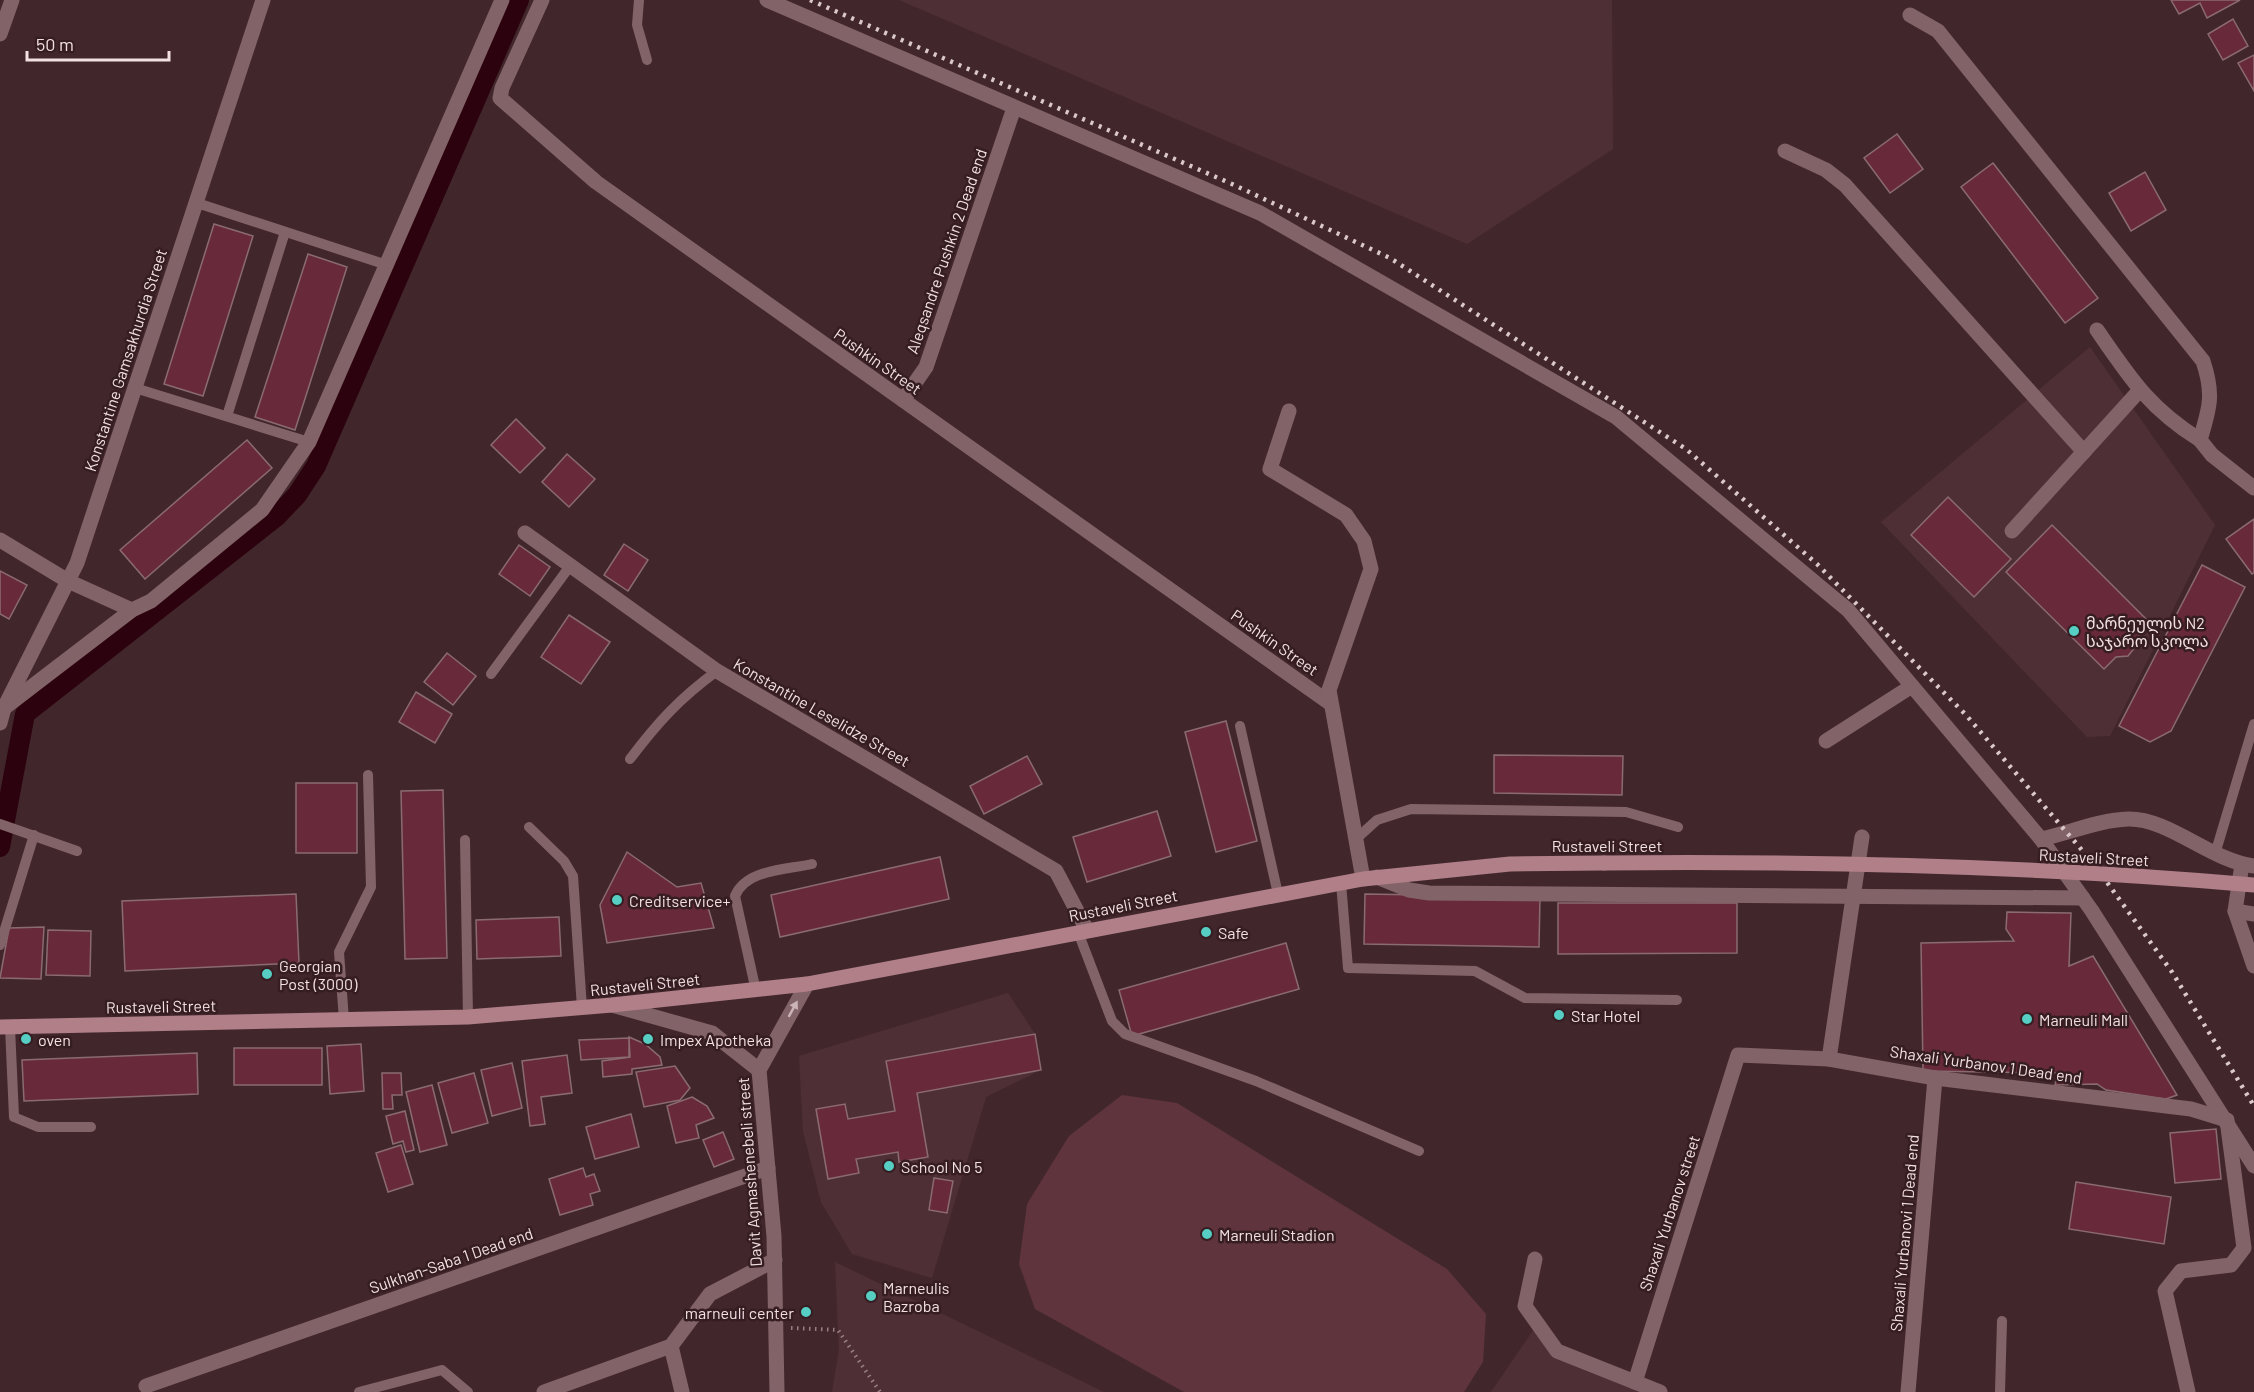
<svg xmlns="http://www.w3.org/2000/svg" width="2254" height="1392" font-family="Barlow,'Noto Sans Georgian',sans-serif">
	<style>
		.built { fill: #4f2f36 }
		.green { fill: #5f343d }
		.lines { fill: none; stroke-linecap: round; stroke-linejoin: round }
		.canal { stroke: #2d020f; stroke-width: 20 }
		.building { fill: #682a3a; stroke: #8a6b71; stroke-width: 1.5 }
		.path { stroke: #978185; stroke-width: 4; stroke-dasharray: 1.5 4.5; stroke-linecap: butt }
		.service { stroke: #826368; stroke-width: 10 }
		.minor { stroke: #826368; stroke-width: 15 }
		.tertiary { stroke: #826368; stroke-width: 15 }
		.secondary { stroke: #b07f88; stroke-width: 15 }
		.rail { stroke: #dbc8cb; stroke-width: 4.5; stroke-dasharray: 3 6; stroke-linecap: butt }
		.secondary-bridge { stroke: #b07f88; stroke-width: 15 }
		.oneway { fill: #cbb4b8 }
		.poi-dot { fill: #56cec3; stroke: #361d22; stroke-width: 2 }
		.labels { text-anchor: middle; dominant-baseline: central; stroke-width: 5; stroke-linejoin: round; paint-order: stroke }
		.street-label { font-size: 16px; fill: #f2e0e3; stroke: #361d22 }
		.poi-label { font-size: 16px; fill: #f2e0e3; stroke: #361d22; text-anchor: start }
	</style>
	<rect width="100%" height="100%" fill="#41272c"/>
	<g class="built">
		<polygon points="899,0 1612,0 1613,149 1467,244"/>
		<polygon points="2090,347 2215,525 2110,736 2087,737 1881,522"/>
		<polygon points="1008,993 1035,1034 1041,1070 986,1097 932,1278 852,1254 821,1202 803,1131 799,1056"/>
		<polygon points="835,1262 1104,1392 832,1392 839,1350"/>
		<polygon points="1534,1329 1641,1392 1491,1392"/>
	</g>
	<polygon class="green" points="1122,1095 1177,1103 1447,1269 1486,1314 1483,1362 1464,1392 1184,1392 1035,1309 1019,1264 1027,1204 1069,1136"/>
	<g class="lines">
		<polyline class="canal" points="0,847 25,714 276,517 297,495 316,466 519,0"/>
	</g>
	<g class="building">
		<polygon points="2171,0 2240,0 2207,18 2200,3 2179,14"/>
		<polygon points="2233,19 2248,46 2223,60 2208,34"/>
		<polygon points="2254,55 2254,91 2238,63"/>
		<polygon points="1897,134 1923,169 1890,193 1864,158"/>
		<polygon points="1993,163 2098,298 2065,323 1961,187"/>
		<polygon points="2145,172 2166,210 2131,231 2109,193"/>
		<polygon points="214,224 253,236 203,396 164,384"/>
		<polygon points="308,254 347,267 295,430 255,417"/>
		<polygon points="516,419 545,448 520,473 491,445"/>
		<polygon points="247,440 272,468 145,579 120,550"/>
		<polygon points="567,454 595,479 569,507 542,482"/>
		<polygon points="1948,497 2011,559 1974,597 1911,535"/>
		<polygon points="2254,519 2254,573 2252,574 2226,539"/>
		<polygon points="2052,525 2150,623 2139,634 2136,646 2128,656 2116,657 2104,669 2006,572"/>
		<polygon points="624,544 648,560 628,591 604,575"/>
		<polygon points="519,545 550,567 530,596 499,574"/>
		<polygon points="2202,565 2245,587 2171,731 2150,742 2119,726"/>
		<polygon points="0,571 27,585 9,619 0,614"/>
		<polygon points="569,615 610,642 581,684 541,657"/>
		<polygon points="447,653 476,676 453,705 424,682"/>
		<polygon points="416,692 452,714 435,743 399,722"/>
		<polygon points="1226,721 1257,841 1216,852 1185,732"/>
		<polygon points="1494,755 1623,756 1622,795 1494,793"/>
		<polygon points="1027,756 1042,784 984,814 970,786"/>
		<rect x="296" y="783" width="61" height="70"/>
		<polygon points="443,790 447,958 405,959 401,791"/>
		<polygon points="1157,811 1171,856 1087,882 1073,837"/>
		<polygon points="627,852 677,887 701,883 714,928 607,943 600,905"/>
		<polygon points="940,857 949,899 780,937 771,895"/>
		<polygon points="296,894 299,963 125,971 122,901"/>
		<polygon points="1365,894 1540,897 1539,947 1364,944"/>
		<polygon points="1558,903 1737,903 1737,953 1558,954"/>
		<polygon points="2007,912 2071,913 2069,966 2093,956 2177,1095 2166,1099 2106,1090 2097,1084 2055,1085 2058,1073 1923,1071 1921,943 2014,941 2006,929"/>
		<polygon points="559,917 561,956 477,959 476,920"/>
		<polygon points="44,927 41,979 0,978 9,928"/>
		<polygon points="48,930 91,931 90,976 46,975"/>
		<polygon points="1286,943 1299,989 1132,1036 1119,990"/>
		<polygon points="1035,1034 1041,1070 917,1093 928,1157 899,1162 898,1152 856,1159 859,1173 828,1179 816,1109 845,1104 848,1119 895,1111 886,1061"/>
		<polygon points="629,1037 645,1044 660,1057 662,1065 632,1069 632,1074 603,1077 602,1061 630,1057"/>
		<polygon points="629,1038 629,1057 581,1060 579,1040"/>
		<polygon points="361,1044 364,1091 330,1094 327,1046"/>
		<rect x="234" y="1048" width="88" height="37"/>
		<polygon points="197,1053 198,1094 24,1101 22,1060"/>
		<polygon points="567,1055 572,1093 541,1097 545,1124 530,1126 522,1061"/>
		<polygon points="512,1063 522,1108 492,1116 481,1070"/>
		<polygon points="675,1066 690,1088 680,1100 644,1107 636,1072"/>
		<polygon points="382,1073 401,1073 402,1095 392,1095 393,1109 383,1109"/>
		<polygon points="474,1073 488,1123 452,1133 438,1083"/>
		<polygon points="432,1085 447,1145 420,1152 406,1092"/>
		<polygon points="692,1097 707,1106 714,1118 696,1125 699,1138 676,1143 667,1106"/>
		<polygon points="405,1111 414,1150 406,1152 403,1141 393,1144 386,1116"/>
		<polygon points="631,1114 639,1147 595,1159 586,1127"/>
		<polygon points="2216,1129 2221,1179 2175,1183 2170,1133"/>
		<polygon points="723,1132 734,1159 714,1167 703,1140"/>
		<polygon points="401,1145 413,1184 388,1192 376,1153"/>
		<polygon points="583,1168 586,1177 594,1174 600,1191 590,1194 593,1205 560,1215 549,1179"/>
		<polygon points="934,1178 953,1181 947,1213 929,1210"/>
		<polygon points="2076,1182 2171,1197 2164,1244 2069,1229"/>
	</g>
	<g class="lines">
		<polyline class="path" points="791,1328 838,1330 880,1392"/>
		<g class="service">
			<polyline points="639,0 637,25 647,60"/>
			<polyline points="197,203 387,265"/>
			<polyline points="135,388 309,442"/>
			<polyline points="227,416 285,232"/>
			<polyline points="491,674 570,566"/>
			<polyline points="1240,726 1278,894"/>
			<path d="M 630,759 C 658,722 680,698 717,671"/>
			<polyline points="0,824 77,851"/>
			<polyline points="529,827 564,861 573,876 582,1008"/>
			<polyline points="1356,839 1377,820 1411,809 1626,812 1678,827"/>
			<polyline points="465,840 468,1017"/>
			<polyline points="2215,854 2254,724"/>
			<polyline points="1341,883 1348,968 1475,971 1525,998 1677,1000"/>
			<polyline points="1078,932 1112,1021 1125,1034 1256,1081 1419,1151"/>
			<polyline points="0,945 34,835"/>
			<path d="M 756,991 L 735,896 C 746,869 786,870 812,864"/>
			<polyline points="344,1020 339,952 371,887 368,775"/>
			<polyline points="10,1027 14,1117 38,1127 91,1127"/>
			<polyline points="359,1392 442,1370 468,1392"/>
			<polyline points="2000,1392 2002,1321"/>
		</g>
		<g class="minor">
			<polyline points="542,0 502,88 500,98 596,182 1331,704"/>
			<path d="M 1910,15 L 1938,31 L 2203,361 C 2214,394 2210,407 2200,440 L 2212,455 L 2254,488"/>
			<polyline points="0,34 12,0"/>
			<polyline points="1785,151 1826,170 1845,185 2084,452"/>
			<path d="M 2097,330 C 2130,378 2149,408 2200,440"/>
			<polyline points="903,400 926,367 1014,108"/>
			<polyline points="1289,411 1270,469 1346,515 1364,541 1371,569 1329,690 1363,879"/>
			<polyline points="2012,531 2139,391"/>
			<polyline points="525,533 717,671 1056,871 1087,930"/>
			<polyline points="0,540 68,581 132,610"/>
			<polyline points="4,708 132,610 151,601 262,510 309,442 502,0"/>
			<polyline points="0,723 4,708 77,563 263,0"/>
			<polyline points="1826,741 1912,686"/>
			<path d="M 2041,839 C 2069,833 2099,820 2128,819 C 2169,818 2211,861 2254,866"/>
			<polyline points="2241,871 2235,911 2254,966"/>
			<polyline points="1377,877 1409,890 1429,893 2083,898"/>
			<polyline points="2235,911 2254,914"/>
			<polyline points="1829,1059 1862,837"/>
			<polyline points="1535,1259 1525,1306 1557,1351 1660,1392"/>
			<polyline points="671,1346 682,1392"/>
			<polyline points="1635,1382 1738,1055 1829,1059 1935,1078 2191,1109 2227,1120 2244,1248 2231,1265 2181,1271 2165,1291 2188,1392"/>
			<polyline points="146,1386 768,1168"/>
			<polyline points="544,1392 671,1346 710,1294 775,1260"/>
			<polyline points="1908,1392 1935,1078"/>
		</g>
		<g class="tertiary">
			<polyline points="767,0 1260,213 1616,417 1848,610 2041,839 2092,911 2254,1166"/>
			<polyline points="612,1005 712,1033 759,1070"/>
			<polyline points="777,1392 774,1236 759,1070 807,984"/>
		</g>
		<polyline class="secondary" points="0,1027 468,1017 612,1005 807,984 1363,879 1510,864 1604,863"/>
		<polyline class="rail" points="810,0 1232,184 1390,258 1686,449 1817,564 1966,715 2093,863 2172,972 2254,1106"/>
		<path class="secondary-bridge" d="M 1604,863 C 1820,861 2039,866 2254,885"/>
	</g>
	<defs><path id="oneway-solid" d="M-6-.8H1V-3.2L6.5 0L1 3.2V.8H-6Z" transform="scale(1.5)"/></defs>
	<use class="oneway" href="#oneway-solid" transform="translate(793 1009) rotate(-61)"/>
	<g class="poi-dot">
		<circle cx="2074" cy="631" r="6"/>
		<circle cx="617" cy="900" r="6"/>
		<circle cx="1206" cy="932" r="6"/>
		<circle cx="267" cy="974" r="6"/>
		<circle cx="1559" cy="1015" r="6"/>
		<circle cx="2027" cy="1019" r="6"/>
		<circle cx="26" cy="1039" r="6"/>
		<circle cx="648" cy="1039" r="6"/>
		<circle cx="889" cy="1166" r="6"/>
		<circle cx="1207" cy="1234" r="6"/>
		<circle cx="871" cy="1296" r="6"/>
		<circle cx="806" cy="1312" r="6"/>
	</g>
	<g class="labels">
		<g class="street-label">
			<text transform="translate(946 251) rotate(-71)">Aleqsandre Pushkin 2 Dead end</text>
			<text transform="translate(125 360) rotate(-72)">Konstantine Gamsakhurdia Street</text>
			<text transform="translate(878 361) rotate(35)">Pushkin Street</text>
			<text transform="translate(1275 642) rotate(35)">Pushkin Street</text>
			<text transform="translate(822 712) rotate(30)">Konstantine Leselidze Street</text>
			<text x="1607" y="845">Rustaveli Street</text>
			<text transform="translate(2094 857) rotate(3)">Rustaveli Street</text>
			<text transform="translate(1123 905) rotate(-11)">Rustaveli Street</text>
			<text transform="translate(645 984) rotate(-6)">Rustaveli Street</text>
			<text transform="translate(161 1006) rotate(-1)">Rustaveli Street</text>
			<text transform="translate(1986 1064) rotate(8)">Shaxali Yurbanov 1 Dead end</text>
			<text transform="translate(749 1172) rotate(-94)">Davit Agmashenebeli street</text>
			<text transform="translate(1669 1213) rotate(-72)">Shaxali Yurbanov street</text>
			<text transform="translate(1904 1233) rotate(-85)">Shaxali Yurbanovi 1 Dead end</text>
			<text transform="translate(451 1260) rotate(-19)">Sulkhan-Saba 1 Dead end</text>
		</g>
		<g class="poi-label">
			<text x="2086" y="622">მარნეულის N2<tspan x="2086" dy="18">საჯარო სკოლა</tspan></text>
			<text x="629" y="900">Creditservice+</text>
			<text x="1218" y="932">Safe</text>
			<text x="279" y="965">Georgian<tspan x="279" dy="18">Post (3000)</tspan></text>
			<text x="1571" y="1015">Star Hotel</text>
			<text x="2039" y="1019">Marneuli Mall</text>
			<text x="38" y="1039">oven</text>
			<text x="660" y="1039">Impex Apotheka</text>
			<text x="901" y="1166">School No 5</text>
			<text x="1219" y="1234">Marneuli Stadion</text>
			<text x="883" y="1287">Marneulis<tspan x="883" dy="18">Bazroba</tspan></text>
			<text x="794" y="1312" text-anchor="end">marneuli center</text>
		</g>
	</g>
	<path d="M27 51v9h142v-9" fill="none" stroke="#f2e0e3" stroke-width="3"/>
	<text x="36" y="51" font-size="18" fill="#f2e0e3" stroke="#361d22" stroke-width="4.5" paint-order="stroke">50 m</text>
</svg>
